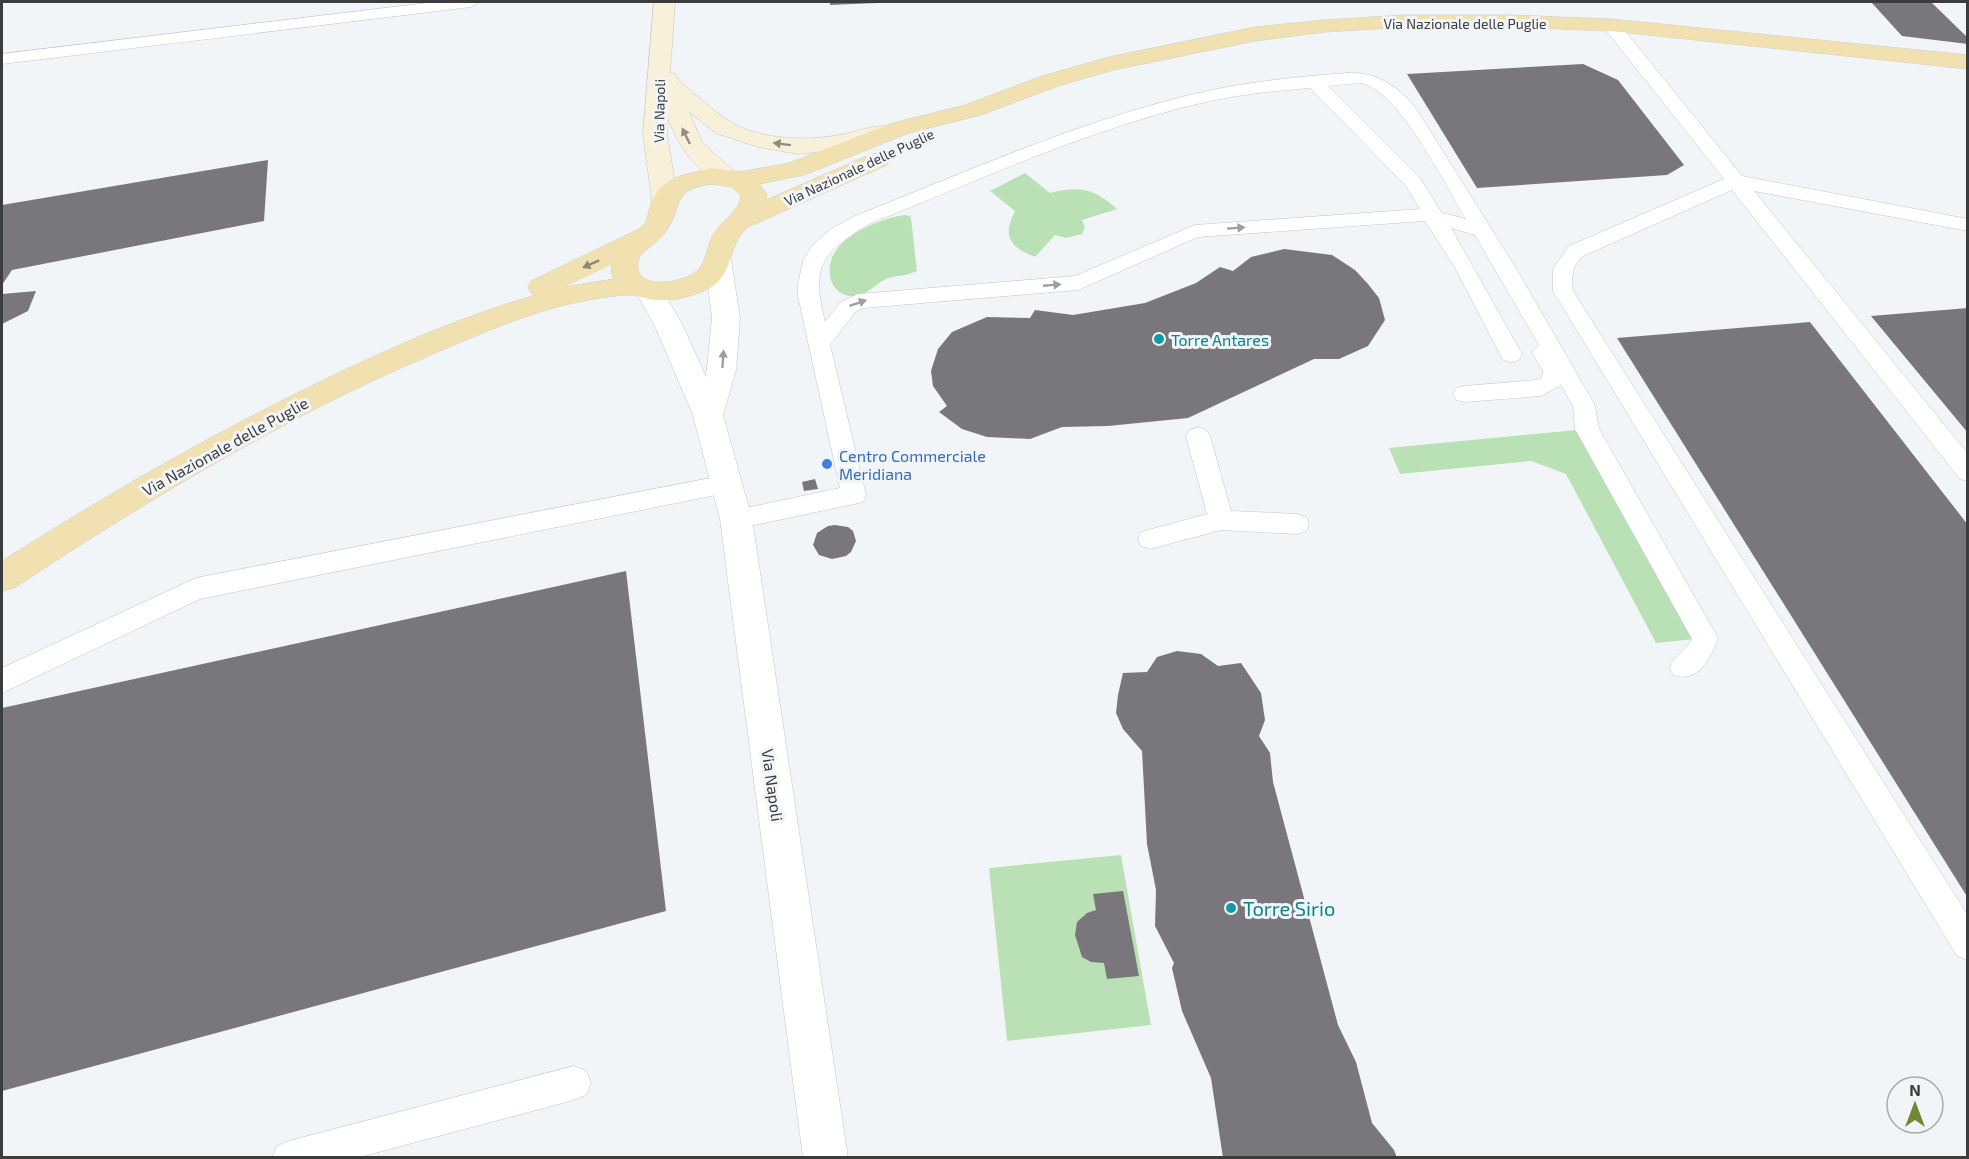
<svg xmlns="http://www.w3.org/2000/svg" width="1969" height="1159" font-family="'Exo 2',sans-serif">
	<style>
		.green { fill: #bae1b6 }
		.building { fill: #79777b }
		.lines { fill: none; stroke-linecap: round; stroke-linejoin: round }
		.lane-casing { stroke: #c2c5c8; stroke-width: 1 }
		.street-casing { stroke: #c2c5c8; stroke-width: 1 }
		.secondary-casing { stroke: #c2c5c8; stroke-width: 1 }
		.primary-casing { stroke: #d0d0d0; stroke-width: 1 }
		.lane { fill: #fff; fill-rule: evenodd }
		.street { fill: #fff; fill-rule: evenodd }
		.secondary { fill: #f8f0d8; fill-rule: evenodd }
		.primary { fill: #f1e1b0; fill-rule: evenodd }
		.oneway { fill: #908d83 }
		.oneway2 { fill: #9d9e9e }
		.oneway3 { fill: #8d8671 }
		.culture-dot { fill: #0f9aa8; stroke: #f2f5f8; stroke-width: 2 }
		.shop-dot { fill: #3f7fe0; stroke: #f2f5f8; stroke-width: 2 }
		.labels { text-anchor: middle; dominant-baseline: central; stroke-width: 6; stroke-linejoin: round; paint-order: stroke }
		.far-street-label { font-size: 14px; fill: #3b3c3d; stroke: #f2f5f8 }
		.culture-label { font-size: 16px; fill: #0d838f; stroke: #f2f5f8; text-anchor: start }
		.street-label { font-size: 16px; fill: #3b3c3d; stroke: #f2f5f8 }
		.shop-label { font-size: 16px; fill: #366cbe; stroke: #f2f5f8; text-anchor: start }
		.near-culture-label { font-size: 20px; fill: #0d838f; stroke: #f2f5f8; text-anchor: start }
	</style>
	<rect width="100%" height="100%" fill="#f2f5f8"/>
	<g class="green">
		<path d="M 1025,173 L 1050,193 C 1080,186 1093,188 1117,209 L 1082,220 L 1085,227 L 1082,234 L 1066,238 L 1055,235 L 1035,257 C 1010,247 1002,237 1015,211 L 990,191 Z"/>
		<path d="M 906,215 L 911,217 L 917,271 C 908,276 896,275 886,279 C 877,283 867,294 859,296 C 830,300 822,269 837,249 C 851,231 884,217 906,215 Z"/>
		<polygon points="1587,429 1705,638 1656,643 1566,474 1531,461 1400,474 1389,448"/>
		<polygon points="1121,855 1151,1025 1007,1041 989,868"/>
	</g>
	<g class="building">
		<polygon points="830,2 877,2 877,3 830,5"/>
		<polygon points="1871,2 1931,2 1968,38 1968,44 1902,36"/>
		<polygon points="1583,64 1618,80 1684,165 1667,175 1477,188 1407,74"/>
		<polygon points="268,160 264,221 12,270 2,285 2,205"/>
		<polygon points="1284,249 1332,255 1355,270 1368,284 1379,298 1385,320 1368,346 1339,359 1314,359 1188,418 1108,426 1062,427 1030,439 987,437 962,429 939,412 947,406 933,386 931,371 938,349 952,332 987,317 1030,318 1035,310 1073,315 1145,303 1196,283 1220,267 1233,271 1251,257"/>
		<polygon points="36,291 28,311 2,324 2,294"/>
		<polygon points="1968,308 1968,433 1871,316"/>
		<polygon points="1810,322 1968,525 1968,898 1617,338"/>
		<polygon points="815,479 818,489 804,491 802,482"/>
		<polygon points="835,525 848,527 853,531 856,541 851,552 846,556 832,559 819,555 813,545 817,533 828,526"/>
		<polygon points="626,571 666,911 2,1091 2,708"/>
		<polygon points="1177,651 1201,654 1218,666 1241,663 1261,693 1265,720 1259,736 1270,753 1273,782 1338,1025 1356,1062 1372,1123 1394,1150 1397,1158 1223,1158 1211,1078 1182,1011 1172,968 1174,963 1155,926 1156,890 1147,844 1142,751 1123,729 1116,713 1118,695 1123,673 1147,672 1157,657"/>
		<polygon points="1123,891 1139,976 1107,979 1104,963 1091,962 1082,957 1075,935 1077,922 1087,913 1096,910 1093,894"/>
	</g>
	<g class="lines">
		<defs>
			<g id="lane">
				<polygon points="435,2 479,2 471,7 2,64 2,54"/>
				<path d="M 1611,20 L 1617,21 L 1742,176 L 1968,219 L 1968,231 L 1754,191 L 1968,454 L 1968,481 L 1960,479 L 1732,190 L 1583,256 C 1572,266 1571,276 1573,291 L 1968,916 L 1968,960 L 1957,956 L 1553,291 L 1553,269 L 1569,246 L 1724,179 L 1605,29 L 1603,25 Z"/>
				<path d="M 1347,73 C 1377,72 1396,85 1415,107 L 1517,270 L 1592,400 L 1595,406 L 1599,429 L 1718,638 C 1711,657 1699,684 1673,675 L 1670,667 C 1675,655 1687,650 1692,639 L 1575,429 L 1573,406 L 1561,385 L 1541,396 L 1464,402 L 1456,400 L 1453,394 L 1456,388 L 1464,386 L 1537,380 L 1542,378 L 1543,371 L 1532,352 L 1539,345 L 1475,235 L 1451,228 L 1522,354 L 1519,360 L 1511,362 L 1503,360 L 1453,264 L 1425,221 L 1198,237 L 1078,290 L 863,308 L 855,312 L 830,345 L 866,495 L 863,502 L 736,529 L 727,526 L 724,519 L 727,512 L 840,488 L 798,296 L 798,284 L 803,261 L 812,246 L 831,229 L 855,216 C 966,172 1077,122 1194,94 C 1244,82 1296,77 1347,73 ZM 1361,83 C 1400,91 1445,185 1466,219 L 1442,213 L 1420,178 L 1328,86 ZM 1310,88 L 1406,186 L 1420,209 L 1195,225 L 1075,276 L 858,294 L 841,302 L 825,322 C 811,266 821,253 869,224 C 977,181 1084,131 1197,104 C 1234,95 1272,91 1310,88 Z"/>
				<polygon points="1198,427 1206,430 1210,436 1231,511 1297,514 1306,517 1309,524 1306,531 1297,534 1221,530 1150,549 1141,546 1138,539 1141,532 1207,514 1186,436 1190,430"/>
				<polygon points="726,475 734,477 738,484 734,491 726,493 200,599 2,693 2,668 196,578"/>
				<polygon points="574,1066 586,1071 591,1083 586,1095 574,1100 356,1158 272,1158 277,1146 289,1141"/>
			</g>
			<polygon id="street" points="718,251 727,254 731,260 740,318 736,370 723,415 752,519 848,1158 803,1158 720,519 693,415 654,324 635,291 639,285 649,282 659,285 682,324 706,377 712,318 705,260 709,254"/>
			<path id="secondary" d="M 654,2 L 675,2 L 670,73 L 676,74 L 680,82 C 697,95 713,111 731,122 C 760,140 807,141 839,135 C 857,132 876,123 893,127 L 897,132 L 893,137 L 838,150 L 798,154 L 758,147 L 716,133 L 689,112 L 702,142 L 739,176 L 736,181 C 705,189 676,143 668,118 L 667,134 L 678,201 L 674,207 L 665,209 L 656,207 L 652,201 L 643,134 Z"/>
			<path id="primary" d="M 1407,15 L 1509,15 L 1611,19 L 1968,55 L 1968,69 L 1611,31 L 1509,27 L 1407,27 L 1324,32 L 1255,41 L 1113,70 L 1058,86 L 981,115 L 909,133 L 804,175 L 759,184 L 767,194 L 766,200 L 869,155 L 878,153 L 887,155 L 890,160 L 887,165 L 748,227 C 726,246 735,275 708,289 C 692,297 672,301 655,300 C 647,299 640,296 632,295 C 616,295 599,298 583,301 C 531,311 482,333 433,354 C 286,416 148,500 14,588 L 2,591 L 2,561 C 109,493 219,430 334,375 C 399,344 466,315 536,295 L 531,293 L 528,287 L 531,281 L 639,229 L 646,222 L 652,201 L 659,189 L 670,180 L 683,175 L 712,168 L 740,172 L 789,163 L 893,123 L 965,105 L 1042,76 L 1109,57 L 1255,27 L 1324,20 ZM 712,184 L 732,187 L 741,196 C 740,212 723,219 715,232 C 707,243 707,261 698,270 C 682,285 626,292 640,256 C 647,248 657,242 664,234 C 685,208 667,190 712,184 ZM 612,264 L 611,273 L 614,279 L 563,287 Z"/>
		</defs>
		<use href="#lane" class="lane-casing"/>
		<use href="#street" class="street-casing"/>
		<use href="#secondary" class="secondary-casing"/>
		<use href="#primary" class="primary-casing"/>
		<use href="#lane" class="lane"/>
		<use href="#street" class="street"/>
		<use href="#secondary" class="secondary"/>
		<use href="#primary" class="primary"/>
	</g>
	<defs><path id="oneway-solid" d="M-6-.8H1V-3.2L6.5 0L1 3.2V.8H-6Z" transform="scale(1.5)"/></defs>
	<g class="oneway">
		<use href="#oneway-solid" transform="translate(686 136) rotate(-116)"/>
		<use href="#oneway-solid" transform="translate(782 144) rotate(-173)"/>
	</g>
	<g class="oneway2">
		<use href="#oneway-solid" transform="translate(1236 228) rotate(-4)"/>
		<use href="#oneway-solid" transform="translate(1052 285) rotate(-5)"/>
		<use href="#oneway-solid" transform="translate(858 303) rotate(-19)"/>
		<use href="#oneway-solid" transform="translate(723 359) rotate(-86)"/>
	</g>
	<use class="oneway3" href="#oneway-solid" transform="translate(591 264) rotate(156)"/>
	<g class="culture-dot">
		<circle cx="1159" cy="339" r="6"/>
		<circle cx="1231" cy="908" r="6"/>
	</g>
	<circle class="shop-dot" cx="827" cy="464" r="6"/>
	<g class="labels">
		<g class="far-street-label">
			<text x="1465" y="23">Via Nazionale delle Puglie</text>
			<text transform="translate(659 111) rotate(-89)">Via Napoli</text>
			<text transform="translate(859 167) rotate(-25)">Via Nazionale delle Puglie</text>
		</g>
		<g class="culture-label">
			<text x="1171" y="339">Torre Antares</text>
		</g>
		<g class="street-label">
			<text transform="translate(225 446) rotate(-29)">Via Nazionale delle Puglie</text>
			<text transform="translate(773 785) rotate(82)">Via Napoli</text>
		</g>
		<g class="shop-label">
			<text x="839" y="455">Centro Commerciale<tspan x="839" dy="18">Meridiana</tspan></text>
		</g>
		<g class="near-culture-label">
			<text x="1243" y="908">Torre Sirio</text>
		</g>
	</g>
	<rect width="1969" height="1159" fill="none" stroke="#3b3c3d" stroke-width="6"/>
	<g transform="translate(1915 1105)"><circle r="28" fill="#f2f5f8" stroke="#a9abad" stroke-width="1.5"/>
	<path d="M0-4.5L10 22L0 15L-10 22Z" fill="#718637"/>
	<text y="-9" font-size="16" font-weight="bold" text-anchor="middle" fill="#3b3c3d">N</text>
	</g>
</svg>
